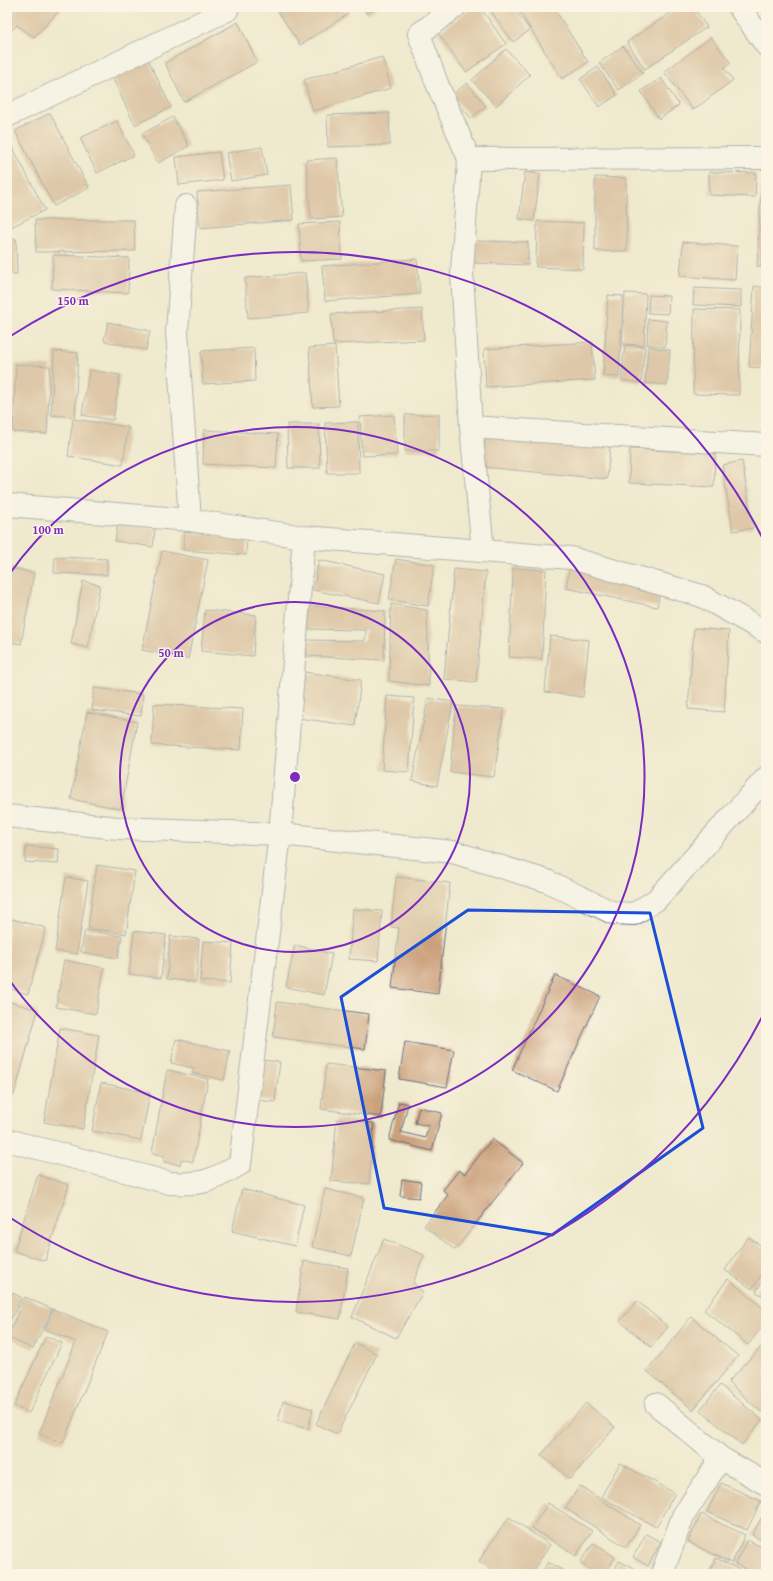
<svg xmlns="http://www.w3.org/2000/svg" width="773" height="1581" font-family="'Gentium Book Plus',serif">
	<style>
		.building { fill: #cba17c }
		.lines { fill: none; stroke-linecap: round; stroke-linejoin: round }
		.minor-casing { stroke: #657085; stroke-width: 24 }
		.minor { stroke: #fff; stroke-width: 22 }
		.marked { fill: none; stroke: #1d4ed8; stroke-width: 3; stroke-linejoin: round }
		.ring { fill: none; stroke: #7b2cbf; stroke-width: 2 }
		.centre { fill: #7b2cbf; stroke: #fcf5e5; stroke-width: 2 }
		.ring-label { font-size: 12px; text-anchor: middle; font-weight: bold; fill: #7b2cbf; stroke: #fcf5e5; stroke-width: 3; stroke-linejoin: round; paint-order: stroke }
	</style>
	<rect width="100%" height="100%" fill="#fcf5e5"/>
	<filter id="ink" filterUnits="userSpaceOnUse"><feTurbulence type="fractalNoise" baseFrequency=".025" numOctaves="2"/><feDisplacementMap in="SourceGraphic" scale="8" xChannelSelector="R" yChannelSelector="G"/><feConvolveMatrix kernelMatrix="1 2 1 2 8 2 1 2 1" color-interpolation-filters="sRGB"/></filter>
	<filter id="wash" filterUnits="userSpaceOnUse"><feTurbulence type="fractalNoise" baseFrequency=".012" numOctaves="4" result="noise"/><feDisplacementMap in="SourceGraphic" scale="16" xChannelSelector="R" yChannelSelector="G"/><feGaussianBlur stdDeviation="0.9" result="paint"/><feColorMatrix in="noise" values="0 0 0 0 0 0 0 0 0 0 0 0 0 0 0 0 0 1.4 0 .05"/><feComposite in="paint" operator="in"/></filter>
	<g filter="url(#wash)">
		<rect width="100%" height="100%" fill="#efe9cd"/>
		<g id="blocks">
			<g class="building">
				<polygon points="7,7 59,7 61,9 34,37 17,25 7,35"/>
				<polygon points="275,7 344,7 348,14 300,45"/>
				<polygon points="362,7 378,7 367,14"/>
				<polygon points="473,7 480,7 506,44 466,72 438,33"/>
				<polygon points="488,7 513,7 530,30 513,42"/>
				<polygon points="517,7 553,7 588,62 562,79"/>
				<polygon points="679,7 693,7 707,27 645,69 627,42"/>
				<polygon points="238,22 257,62 184,102 165,63"/>
				<polygon points="711,37 731,63 724,68 733,80 693,110 664,72"/>
				<polygon points="623,46 643,73 619,90 599,63"/>
				<polygon points="506,49 530,75 496,106 472,80"/>
				<polygon points="145,53 171,107 135,125 109,71"/>
				<polygon points="382,57 391,88 313,111 304,80"/>
				<polygon points="598,67 617,95 599,107 580,79"/>
				<polygon points="661,78 679,105 659,119 641,91"/>
				<polygon points="467,83 486,106 471,118 452,95"/>
				<polygon points="50,113 89,188 54,206 15,131"/>
				<polygon points="389,113 390,145 328,147 327,115"/>
				<polygon points="173,117 189,146 158,163 142,134"/>
				<polygon points="117,121 134,155 97,173 80,138"/>
				<polygon points="7,136 45,210 7,229"/>
				<polygon points="262,147 267,175 231,181 226,153"/>
				<polygon points="219,152 223,180 179,185 176,157"/>
				<polygon points="337,158 342,217 311,219 306,160"/>
				<polygon points="525,172 540,174 534,221 519,219"/>
				<polygon points="709,172 756,173 755,197 709,195"/>
				<polygon points="595,177 626,178 627,251 595,251"/>
				<polygon points="291,185 294,220 200,228 197,192"/>
				<polygon points="761,189 766,190 766,267 757,266"/>
				<polygon points="35,220 134,220 135,251 36,252"/>
				<polygon points="537,221 584,223 583,269 536,267"/>
				<polygon points="340,222 342,259 301,261 299,224"/>
				<polygon points="7,239 16,239 17,274 7,274"/>
				<polygon points="475,241 528,242 528,265 474,263"/>
				<polygon points="683,242 737,246 735,280 680,276"/>
				<polygon points="53,255 129,258 128,293 52,289"/>
				<polygon points="417,259 420,294 325,301 322,266"/>
				<polygon points="305,273 309,313 248,318 245,278"/>
				<polygon points="754,286 766,288 766,368 749,367"/>
				<polygon points="694,288 741,290 741,307 693,305"/>
				<polygon points="625,293 646,294 644,345 622,344"/>
				<polygon points="608,295 623,296 619,377 603,376"/>
				<polygon points="649,295 669,296 668,314 648,313"/>
				<polygon points="422,309 424,340 333,344 331,314"/>
				<polygon points="694,309 740,310 739,395 693,394"/>
				<polygon points="648,319 667,321 665,347 647,345"/>
				<polygon points="108,322 150,331 146,350 104,341"/>
				<polygon points="592,342 595,380 486,387 484,349"/>
				<polygon points="625,345 645,347 641,383 621,380"/>
				<polygon points="335,346 339,406 313,407 309,348"/>
				<polygon points="648,347 670,350 667,385 645,383"/>
				<polygon points="254,348 255,381 203,384 201,351"/>
				<polygon points="54,351 78,353 75,417 51,415"/>
				<polygon points="16,364 50,366 47,434 13,432"/>
				<polygon points="89,370 120,375 113,420 82,415"/>
				<polygon points="439,414 439,451 405,451 405,415"/>
				<polygon points="394,415 397,455 362,456 360,417"/>
				<polygon points="73,419 128,427 123,465 68,456"/>
				<polygon points="358,422 359,473 327,473 325,423"/>
				<polygon points="287,424 319,424 320,468 288,468"/>
				<polygon points="204,430 278,434 276,468 203,464"/>
				<polygon points="486,436 610,447 607,479 483,467"/>
				<polygon points="630,449 715,453 714,487 629,483"/>
				<polygon points="742,461 753,528 733,531 722,465"/>
				<polygon points="118,523 155,528 153,547 115,541"/>
				<polygon points="184,532 247,537 246,555 183,550"/>
				<polygon points="162,551 208,560 188,659 142,650"/>
				<polygon points="55,557 107,559 107,575 54,573"/>
				<polygon points="396,559 434,565 428,606 389,600"/>
				<polygon points="319,560 385,574 379,603 313,590"/>
				<polygon points="570,566 661,585 657,607 566,588"/>
				<polygon points="7,567 34,573 21,644 7,642"/>
				<polygon points="513,568 546,570 542,659 509,657"/>
				<polygon points="454,569 486,572 476,682 444,679"/>
				<polygon points="83,581 100,585 88,648 71,644"/>
				<polygon points="391,604 427,610 429,686 389,681"/>
				<polygon points="300,605 385,611 384,660 307,656 306,640 365,641 366,630 301,629"/>
				<polygon points="205,610 256,615 253,656 201,651"/>
				<polygon points="694,628 729,631 724,712 688,709"/>
				<polygon points="550,636 589,640 583,697 545,692"/>
				<polygon points="297,671 361,680 355,726 291,717"/>
				<polygon points="94,688 143,694 141,716 92,710"/>
				<polygon points="387,696 414,698 409,772 382,770"/>
				<polygon points="428,698 453,702 437,786 412,781"/>
				<polygon points="154,704 243,709 241,750 152,745"/>
				<polygon points="456,706 504,709 494,777 450,772"/>
				<polygon points="87,712 137,722 121,809 71,799"/>
				<polygon points="26,846 59,849 58,864 25,862"/>
				<polygon points="97,865 135,871 126,934 88,928"/>
				<polygon points="66,877 88,881 77,954 55,951"/>
				<polygon points="396,877 450,883 438,994 392,988 399,928 391,927"/>
				<polygon points="353,909 382,911 378,961 349,959"/>
				<polygon points="8,918 46,928 28,994 7,988"/>
				<polygon points="85,930 122,936 118,958 81,952"/>
				<polygon points="134,931 166,935 161,978 129,974"/>
				<polygon points="170,936 199,939 196,982 167,979"/>
				<polygon points="203,941 233,943 230,983 200,981"/>
				<polygon points="295,945 332,954 324,995 286,987"/>
				<polygon points="64,960 104,968 96,1014 56,1007"/>
				<polygon points="555,975 600,996 557,1091 512,1070"/>
				<polygon points="7,1001 38,1010 14,1095 7,1093"/>
				<polygon points="277,1002 369,1014 365,1049 273,1037"/>
				<polygon points="60,1028 99,1035 83,1129 44,1122"/>
				<polygon points="176,1039 230,1051 224,1080 192,1073 194,1068 171,1063"/>
				<polygon points="405,1042 454,1050 447,1087 399,1079"/>
				<polygon points="262,1060 280,1062 275,1102 257,1100"/>
				<polygon points="326,1064 386,1071 381,1117 321,1109"/>
				<polygon points="167,1070 208,1079 193,1162 181,1159 180,1165 164,1162 165,1156 152,1153"/>
				<polygon points="101,1083 150,1093 141,1140 92,1131"/>
				<polygon points="399,1102 408,1104 401,1132 425,1138 429,1126 415,1123 419,1107 442,1113 432,1151 389,1140"/>
				<polygon points="337,1119 374,1123 369,1184 331,1181"/>
				<polygon points="492,1139 523,1163 455,1250 424,1226 448,1195 443,1190 459,1170 465,1174"/>
				<polygon points="38,1175 69,1185 45,1261 14,1251"/>
				<polygon points="402,1179 421,1182 419,1198 400,1196"/>
				<polygon points="242,1189 304,1205 295,1246 232,1231"/>
				<polygon points="325,1189 364,1198 351,1256 312,1247"/>
				<polygon points="748,1237 766,1249 766,1268 752,1289 725,1270"/>
				<polygon points="384,1239 424,1255 413,1283 423,1292 396,1338 352,1317"/>
				<polygon points="304,1261 348,1268 340,1319 296,1312"/>
				<polygon points="766,1275 766,1298 756,1292"/>
				<polygon points="728,1279 766,1310 766,1322 748,1345 704,1310"/>
				<polygon points="7,1290 22,1298 7,1327"/>
				<polygon points="25,1297 52,1309 33,1349 7,1337"/>
				<polygon points="637,1301 668,1327 651,1347 620,1321"/>
				<polygon points="53,1309 108,1332 63,1443 39,1434 76,1342 45,1329"/>
				<polygon points="691,1317 738,1356 693,1410 647,1371"/>
				<polygon points="46,1336 62,1343 29,1413 14,1406"/>
				<polygon points="766,1342 766,1406 761,1412 728,1382"/>
				<polygon points="355,1343 377,1354 337,1434 316,1424"/>
				<polygon points="720,1385 762,1420 742,1445 700,1410"/>
				<polygon points="283,1401 313,1409 308,1429 278,1421"/>
				<polygon points="586,1403 615,1427 570,1479 541,1455"/>
				<polygon points="620,1463 675,1493 656,1527 601,1497"/>
				<polygon points="721,1483 761,1501 747,1530 707,1512"/>
				<polygon points="580,1486 640,1525 626,1547 565,1508"/>
				<polygon points="548,1503 592,1531 576,1556 532,1528"/>
				<polygon points="766,1510 766,1543 752,1535"/>
				<polygon points="701,1514 745,1535 732,1563 688,1542"/>
				<polygon points="509,1517 550,1545 531,1574 498,1574 479,1561"/>
				<polygon points="646,1534 661,1542 648,1566 633,1557"/>
				<polygon points="747,1540 766,1549 766,1574 756,1574 735,1564"/>
				<polygon points="593,1543 615,1557 605,1574 598,1574 580,1563"/>
				<polygon points="716,1558 747,1574 708,1574"/>
				<polygon points="619,1561 640,1571 639,1574 612,1574"/>
				<polygon points="548,1562 569,1574 541,1574"/>
			</g>
		</g>
	</g>
	<g filter="url(#ink)">
		<use href="#blocks" fill-opacity="0" stroke="#657085" stroke-width="1"/>
		<g class="lines">
			<defs>
				<g id="minor">
					<polyline points="455,7 419,34 436,81 469,159 462,273 471,427 483,551"/>
					<polyline points="739,7 766,45"/>
					<polyline points="7,116 227,10"/>
					<polyline points="469,159 766,158"/>
					<polyline points="186,206 177,332 190,520"/>
					<polyline points="471,427 766,445"/>
					<polyline points="7,505 190,520 304,537 571,558 702,596 766,632"/>
					<polyline points="7,816 118,828 280,834 453,852 547,881 613,913 634,914 656,900 766,778"/>
					<path d="M 7,1140 L 170,1183 C 203,1185 212,1181 240,1164 L 280,834 L 304,537"/>
					<polyline points="656,1404 721,1458 766,1484"/>
					<polyline points="662,1574 683,1516 721,1458"/>
				</g>
			</defs>
			<use href="#minor" class="minor-casing"/>
			<use href="#minor" class="minor"/>
		</g>
	</g>
	<path d="M0 0H773V1581H0ZM 468,910 L 650,913 L 703,1128 L 552,1235 L 384,1208 L 341,997 Z" fill="#efe9cd" fill-opacity=".55" fill-rule="evenodd"/>
	<path class="marked" d="M 468,910 L 650,913 L 703,1128 L 552,1235 L 384,1208 L 341,997 Z"/>
	<g class="ring">
		<circle cx="295" cy="777" r="175"/>
		<path d="M8 576A350 350 0 1 1 8 978"/>
		<path d="M765 1011A525 525 0 0 1 9 1217M9 337A525 525 0 0 1 765 543"/>
	</g>
	<circle cx="295" cy="777" r="6" class="centre"/>
	<g class="ring-label">
		<text x="73" y="305">150 m</text>
		<text x="48" y="534">100 m</text>
		<text x="171" y="657">50 m</text>
	</g>
	<rect width="773" height="1581" fill="none" stroke="#fcf5e5" stroke-width="24"/>
</svg>
